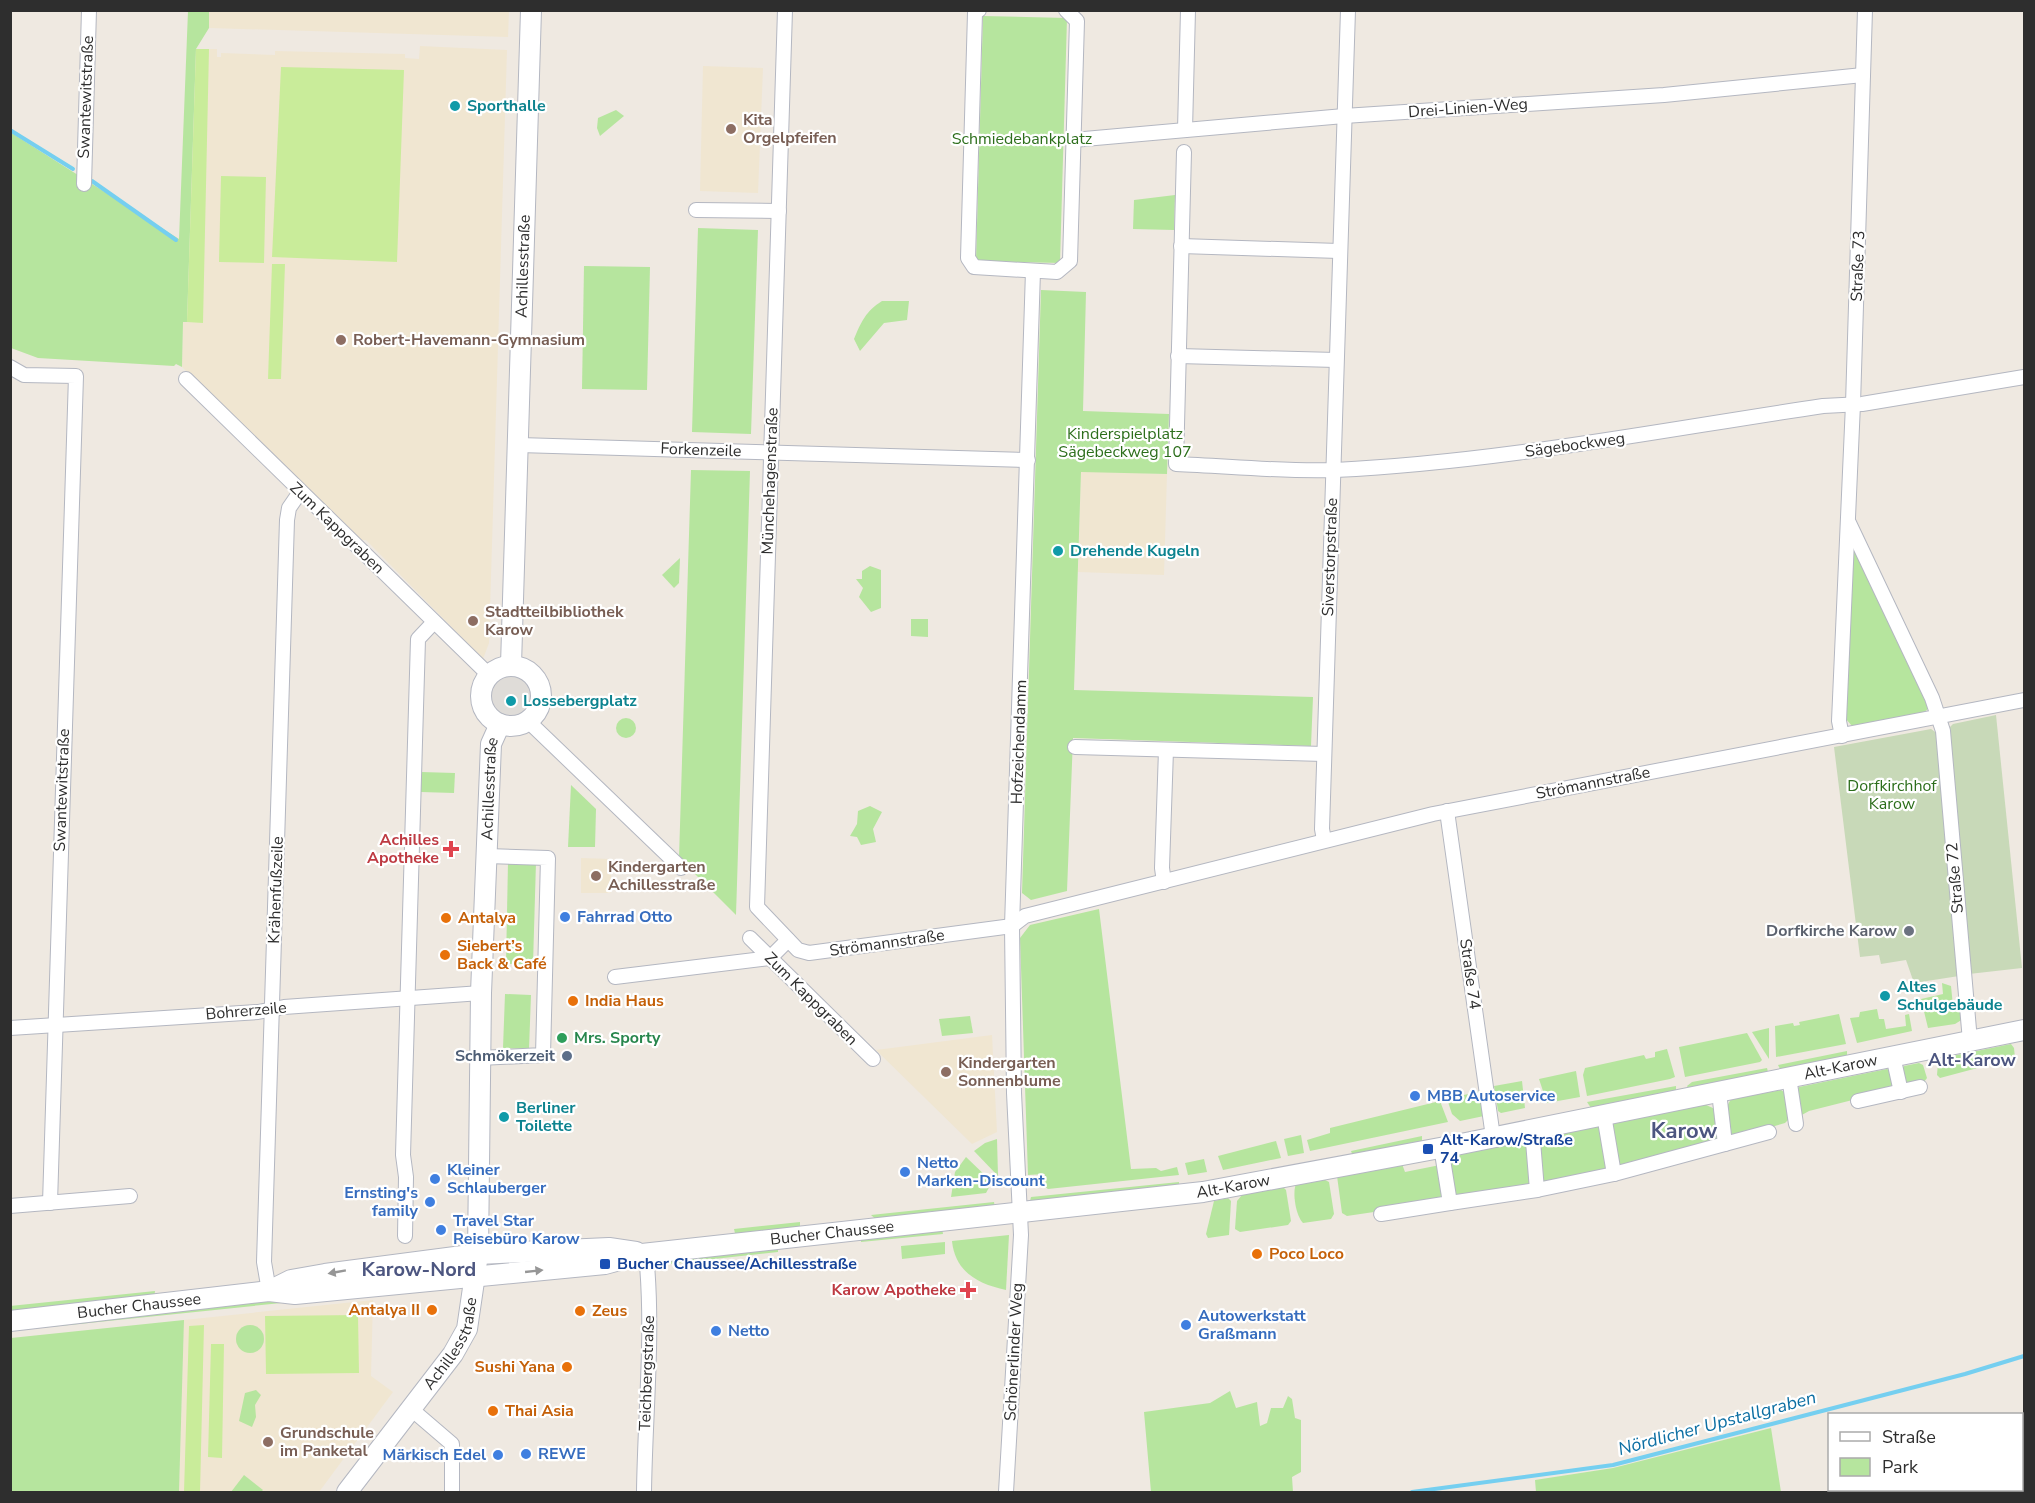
<svg xmlns="http://www.w3.org/2000/svg" width="2035" height="1503" font-family="'Nunito Sans',sans-serif">
	<style>
		.education { fill: #f0e6d1 }
		.green { fill: #b6e59e }
		.cemetery { fill: #c8d9b8 }
		.pitch { fill: #c9ec9a }
		.plaza { fill: #dfdcd8 }
		.lines { fill: none; stroke-linecap: round; stroke-linejoin: round }
		.stream { stroke: #75cff0; stroke-width: 4 }
		.street-casing { stroke: #b4b7c1; stroke-width: 16 }
		.secondary-casing { stroke: #b4b7c1; stroke-width: 22 }
		.street { stroke: #fff; stroke-width: 14 }
		.secondary { stroke: #fff; stroke-width: 20 }
		.oneway { fill: #969696 }
		.culture-dot { fill: #0f9aa8; stroke: #fff; stroke-width: 2 }
		.education-dot { fill: #8d6e63; stroke: #fff; stroke-width: 2 }
		.health-dot { fill: #e0444e; stroke: #fff; stroke-width: 2 }
		.shop-dot { fill: #3f7fe0; stroke: #fff; stroke-width: 2 }
		.food-dot { fill: #e8710a; stroke: #fff; stroke-width: 2 }
		.worship-dot { fill: #6b7280; stroke: #fff; stroke-width: 2 }
		.leisure-dot { fill: #2e9e5b; stroke: #fff; stroke-width: 2 }
		.service-dot { fill: #5c6f8a; stroke: #fff; stroke-width: 2 }
		.transit-dot { fill: #1a4fb4; stroke: #fff; stroke-width: 2 }
		.labels { text-anchor: middle; dominant-baseline: central; stroke-width: 4.5; stroke-linejoin: round; paint-order: stroke }
		.street-label { font-size: 16px; fill: #2e2e2e; stroke: #fff }
		.culture-label { font-size: 16px; font-weight: bold; fill: #0d838f; stroke: #fff; text-anchor: start }
		.education-label { font-size: 16px; font-weight: bold; fill: #785e54; stroke: #fff; text-anchor: start }
		.park-label { font-size: 16px; fill: #2c6e1b; stroke: #fff }
		.health-label { font-size: 16px; font-weight: bold; fill: #be3a42; stroke: #fff; text-anchor: end }
		.shop-label { font-size: 16px; font-weight: bold; fill: #366cbe; stroke: #fff; text-anchor: start }
		.food-label { font-size: 16px; font-weight: bold; fill: #c56008; stroke: #fff; text-anchor: start }
		.worship-label { font-size: 16px; font-weight: bold; fill: #5b616d; stroke: #fff; text-anchor: end }
		.leisure-label { font-size: 16px; font-weight: bold; fill: #27864d; stroke: #fff; text-anchor: start }
		.service-label { font-size: 16px; font-weight: bold; fill: #4e5e75; stroke: #fff; text-anchor: end }
		.transit-label { font-size: 16px; font-weight: bold; fill: #164399; stroke: #fff; text-anchor: start }
		.neighbourhood-label { font-size: 18px; font-weight: bold; fill: #4d5680; stroke: #fff }
		.water-label { font-size: 18px; font-style: italic; fill: #0d6fa3; stroke: #fff }
		.quarter-label { font-size: 20px; font-weight: bold; fill: #4d5680; stroke: #fff }
		.district-label { font-size: 22px; font-weight: bold; fill: #4d5680; stroke: #fff }
	</style>
	<rect width="100%" height="100%" fill="#efe9e1"/>
	<g class="education">
		<polygon points="209,11 509,11 508,37 209,28"/>
		<polygon points="420,46 507,50 489,643 483,659 366,540 359,540 182,367 183,321 187,321 196,49 217,49 217,57 221,57 221,53 275,55 275,51 405,54 405,58 419,59"/>
		<polygon points="703,66 763,68 758,193 700,191"/>
		<polygon points="1081,471 1167,474 1164,575 1078,572"/>
		<polygon points="581,858 611,859 611,893 581,893"/>
		<polygon points="992,1035 997,1132 972,1144 876,1050"/>
		<polygon points="373,1300 371,1376 393,1392 319,1492 179,1492 184,1320"/>
	</g>
	<g class="green">
		<polygon points="188,11 209,11 209,28 196,49 187,322 183,322 182,367 176,364 174,366 38,358 11,348 10,132 179,239"/>
		<polygon points="983,16 1067,18 1060,263 976,261"/>
		<polygon points="616,110 624,116 600,136 597,128 598,118"/>
		<polygon points="1175,195 1174,230 1133,229 1134,200"/>
		<polygon points="698,228 758,230 751,434 692,432"/>
		<polygon points="584,266 650,267 647,390 582,389"/>
		<polygon points="1041,290 1086,292 1083,411 1169,414 1167,474 1081,472 1074,690 1313,697 1311,746 1073,738 1067,891 1031,900 1022,893"/>
		<path d="M 882,301 L 909,301 L 907,320 L 884,323 L 860,351 L 854,339 C 861,322 866,311 882,301 Z"/>
		<polygon points="691,470 750,471 736,915 679,858"/>
		<polygon points="1853,547 1928,703 1929,708 1922,714 1853,727 1845,718"/>
		<polygon points="680,558 679,583 674,588 662,575"/>
		<polygon points="870,566 881,570 881,608 871,612 859,597 863,588 856,579 862,579 862,571"/>
		<polygon points="911,619 928,619 928,637 911,636"/>
		<circle cx="626" cy="728" r="10"/>
		<polygon points="421,772 455,773 454,793 421,792"/>
		<polygon points="571,785 596,809 595,847 568,847"/>
		<polygon points="870,806 882,812 873,829 876,842 861,845 857,837 850,836 857,824 858,811"/>
		<polygon points="508,862 536,862 533,964 506,964"/>
		<polygon points="1099,909 1131,1169 1156,1168 1161,1171 1177,1167 1179,1175 1048,1189 1044,1186 1045,1174 1028,1175 1020,938 1030,925"/>
		<polygon points="1942,983 1951,986 1953,1006 1961,1005 1963,1019 1955,1024 1928,1028 1921,999 1943,994"/>
		<polygon points="505,994 531,995 529,1049 503,1048"/>
		<polygon points="1877,1009 1879,1019 1884,1019 1886,1029 1906,1026 1905,1015 1909,1014 1912,1031 1857,1043 1850,1018 1859,1017 1860,1012"/>
		<polygon points="1839,1014 1846,1044 1776,1057 1775,1026 1793,1023 1794,1026 1800,1025 1799,1022"/>
		<polygon points="970,1016 973,1033 942,1036 939,1019"/>
		<polygon points="1769,1028 1769,1059 1752,1032"/>
		<polygon points="1747,1033 1762,1060 1760,1062 1685,1077 1679,1047"/>
		<polygon points="2011,1044 2014,1048 2015,1058 1940,1078 1937,1075 1938,1063 1942,1058"/>
		<polygon points="1667,1049 1675,1077 1670,1079 1587,1096 1583,1075 1585,1068 1644,1055 1646,1059 1655,1057 1655,1052"/>
		<polygon points="1847,1051 1847,1058 1782,1073 1778,1065"/>
		<polygon points="1919,1063 1923,1065 1927,1078 1924,1082 1902,1087 1899,1071 1904,1066"/>
		<polygon points="1767,1068 1768,1072 1690,1091 1687,1086 1692,1082"/>
		<polygon points="1887,1069 1893,1072 1896,1085 1892,1090 1809,1111 1800,1116 1795,1092 1799,1087"/>
		<polygon points="1576,1071 1580,1097 1547,1103 1539,1079"/>
		<polygon points="1522,1081 1525,1108 1501,1113 1498,1111 1494,1086"/>
		<polygon points="1676,1086 1676,1093 1593,1111 1587,1102"/>
		<polygon points="1781,1090 1787,1094 1791,1117 1785,1123 1733,1138 1728,1134 1726,1108 1731,1099"/>
		<polygon points="1481,1091 1484,1116 1460,1121 1452,1114 1447,1099"/>
		<polygon points="1440,1101 1448,1122 1310,1151 1307,1140 1330,1133 1330,1128"/>
		<polygon points="1704,1104 1715,1109 1718,1137 1713,1143 1622,1168 1616,1163 1610,1127 1614,1122"/>
		<polygon points="1596,1125 1602,1130 1609,1166 1605,1170 1547,1184 1539,1179 1537,1149 1544,1136"/>
		<polygon points="1301,1135 1304,1153 1288,1156 1284,1139"/>
		<polygon points="1422,1136 1422,1141 1419,1142 1353,1156 1351,1151"/>
		<polygon points="997,1139 998,1176 974,1151 985,1143"/>
		<polygon points="1524,1140 1530,1150 1532,1182 1528,1187 1459,1198 1453,1195 1448,1160 1451,1154"/>
		<polygon points="1276,1141 1281,1158 1223,1170 1218,1156"/>
		<polygon points="966,1157 992,1182 986,1193 951,1197 955,1172"/>
		<polygon points="1204,1159 1207,1172 1188,1175 1185,1163"/>
		<polygon points="1402,1164 1405,1172 1440,1165 1444,1197 1441,1202 1347,1216 1342,1213 1337,1176"/>
		<path d="M 1323,1179 L 1329,1182 L 1334,1214 L 1331,1219 L 1303,1223 C 1296,1216 1292,1193 1296,1184 Z"/>
		<polygon points="1179,1182 1179,1185 1034,1203 1030,1201 1031,1197"/>
		<polygon points="1283,1187 1286,1190 1291,1221 1288,1225 1240,1232 1235,1229 1237,1201 1242,1195"/>
		<polygon points="1228,1198 1231,1201 1229,1235 1208,1238 1206,1234 1214,1201"/>
		<polygon points="994,1202 995,1208 935,1216 933,1211 922,1213 922,1217 879,1222 871,1215"/>
		<polygon points="800,1222 800,1230 736,1238 734,1229"/>
		<polygon points="942,1228 943,1234 861,1242 861,1239"/>
		<path d="M 1009,1235 L 1006,1290 C 978,1284 955,1272 952,1241 Z"/>
		<polygon points="945,1242 945,1254 902,1259 901,1246"/>
		<polygon points="778,1246 778,1252 659,1265 664,1260"/>
		<polygon points="155,1291 154,1300 11,1315 10,1306"/>
		<polygon points="278,1300 301,1301 11,1331 10,1328"/>
		<polygon points="184,1320 179,1492 11,1492 11,1338"/>
		<circle cx="250" cy="1339" r="14"/>
		<polygon points="256,1390 261,1395 255,1405 256,1417 252,1427 239,1421 245,1393"/>
		<polygon points="1230,1391 1236,1408 1257,1402 1260,1426 1267,1423 1271,1408 1283,1408 1288,1396 1292,1399 1295,1418 1301,1420 1301,1472 1292,1477 1293,1492 1151,1492 1144,1412 1210,1403"/>
		<polygon points="1771,1428 1781,1492 1536,1492 1535,1480 1613,1468"/>
		<polygon points="244,1475 263,1490 261,1492 231,1492"/>
	</g>
	<g class="cemetery">
		<polygon points="1996,715 2022,968 1969,974 1949,728 1953,724"/>
		<polygon points="1931,729 1938,734 1959,976 1914,983 1906,960 1881,964 1879,955 1860,957 1834,747"/>
	</g>
	<g class="pitch">
		<polygon points="196,49 209,49 203,323 187,322"/>
		<polygon points="281,67 404,70 397,262 272,257"/>
		<polygon points="221,176 266,177 264,263 219,262"/>
		<polygon points="272,264 285,264 281,379 268,379"/>
		<polygon points="358,1315 359,1373 266,1374 265,1316"/>
		<polygon points="204,1325 200,1492 184,1492 189,1326"/>
		<polygon points="211,1344 224,1344 222,1458 208,1457"/>
	</g>
	<circle class="plaza" cx="511" cy="696" r="23"/>
	<g class="lines">
		<g class="stream">
			<polyline points="10,130 73,169"/>
			<polyline points="92,181 176,240"/>
			<polyline points="1412,1492 1613,1465 1965,1374 2024,1356"/>
		</g>
		<defs>
			<g id="street">
				<polyline points="785,10 757,907 798,950 809,953 1012,926 1025,916 1433,814 2024,700"/>
				<polyline points="979,10 975,13 968,258 974,267 1057,272 1070,261 1077,21 1066,10"/>
				<polyline points="1185,130 1188,10"/>
				<polyline points="1073,140 1344,116 1664,95 1863,75"/>
				<path d="M 1184,152 L 1176,464 C 1228,466 1283,472 1335,470 C 1500,462 1661,430 1823,406 L 1862,404 L 2024,377"/>
				<polyline points="84,184 89,10"/>
				<polyline points="696,210 779,211"/>
				<polyline points="1181,246 1339,251"/>
				<polyline points="1178,356 1336,360"/>
				<polyline points="10,367 24,375 76,376 50,1203"/>
				<polyline points="186,379 489,675"/>
				<polyline points="519,445 1028,460"/>
				<polyline points="1849,523 1932,698 1943,731 1970,1041"/>
				<polyline points="528,721 681,868"/>
				<polyline points="1842,736 1839,721 1853,404 1865,10"/>
				<polyline points="1075,747 1324,754"/>
				<polyline points="1447,811 1493,1137"/>
				<polyline points="1324,840 1322,829 1348,10"/>
				<polyline points="1164,882 1162,868 1166,750"/>
				<polyline points="750,938 873,1059"/>
				<polyline points="615,977 770,958 788,940"/>
				<polyline points="10,1028 258,1012 284,1007 481,993"/>
				<polyline points="1893,1056 1901,1092"/>
				<polyline points="480,1058 543,1055 548,858 487,856"/>
				<polyline points="1789,1077 1796,1124"/>
				<polyline points="1719,1092 1725,1144"/>
				<polyline points="1858,1101 1920,1087"/>
				<polyline points="1604,1115 1614,1174"/>
				<polyline points="1532,1129 1537,1190"/>
				<polyline points="1450,1203 1537,1190 1614,1174 1769,1132"/>
				<polyline points="10,1206 130,1196"/>
				<polyline points="1381,1214 1450,1203 1441,1147"/>
				<polyline points="405,1236 406,1177 403,1155 418,639 434,622"/>
				<polyline points="269,1291 264,1262 287,520 289,508 300,492"/>
				<polyline points="410,1408 452,1444 452,1492"/>
				<path d="M 644,1492 C 645,1413 654,1332 646,1254"/>
				<polyline points="1006,1492 1021,1235 1014,1093 1012,926 1033,271"/>
			</g>
			<g id="secondary">
				<path id="s1" d="M 511,665 L 531,10"/>
				<circle cx="511" cy="696" r="30"/>
				<polyline points="269,1291 291,1280 325,1274 478,1254 609,1248 636,1252"/>
				<path id="s2" d="M 10,1321 L 269,1291 L 295,1294 L 605,1264 L 642,1254 L 1203,1192 L 1456,1145 L 2024,1030"/>
				<path id="s3" d="M 347,1492 L 453,1354 L 467,1329 L 478,1254 L 481,993 L 491,744 L 500,724"/>
			</g>
		</defs>
		<use href="#street" class="street-casing"/>
		<use href="#secondary" class="secondary-casing"/>
		<use href="#street" class="street"/>
		<use href="#secondary" class="secondary"/>
	</g>
	<defs><path id="oneway-solid" d="M-6-.8H1V-3.2L6.5 0L1 3.2V.8H-6Z" transform="scale(1.5)"/></defs>
	<g class="oneway">
		<use href="#oneway-solid" transform="translate(534 1271) rotate(-6)"/>
		<use href="#oneway-solid" transform="translate(337 1272) rotate(170)"/>
	</g>
	<g class="culture-dot">
		<circle cx="455" cy="106" r="6"/>
		<circle cx="1058" cy="551" r="6"/>
		<circle cx="511" cy="701" r="6"/>
		<circle cx="1885" cy="996" r="6"/>
		<circle cx="504" cy="1117" r="6"/>
	</g>
	<g class="education-dot">
		<circle cx="731" cy="129" r="6"/>
		<circle cx="341" cy="340" r="6"/>
		<circle cx="473" cy="621" r="6"/>
		<circle cx="596" cy="876" r="6"/>
		<circle cx="946" cy="1072" r="6"/>
		<circle cx="268" cy="1442" r="6"/>
	</g>
	<g class="health-dot">
		<path d="M448 840h6v6h6v6h-6v6h-6v-6h-6v-6h6z"/>
		<path d="M965 1281h6v6h6v6h-6v6h-6v-6h-6v-6h6z"/>
	</g>
	<g class="shop-dot">
		<circle cx="565" cy="917" r="6"/>
		<circle cx="1415" cy="1096" r="6"/>
		<circle cx="905" cy="1172" r="6"/>
		<circle cx="435" cy="1179" r="6"/>
		<circle cx="430" cy="1202" r="6"/>
		<circle cx="441" cy="1230" r="6"/>
		<circle cx="1186" cy="1325" r="6"/>
		<circle cx="716" cy="1331" r="6"/>
		<circle cx="526" cy="1454" r="6"/>
		<circle cx="498" cy="1455" r="6"/>
	</g>
	<g class="food-dot">
		<circle cx="446" cy="918" r="6"/>
		<circle cx="445" cy="955" r="6"/>
		<circle cx="573" cy="1001" r="6"/>
		<circle cx="1257" cy="1254" r="6"/>
		<circle cx="432" cy="1310" r="6"/>
		<circle cx="580" cy="1311" r="6"/>
		<circle cx="567" cy="1367" r="6"/>
		<circle cx="493" cy="1411" r="6"/>
	</g>
	<circle class="worship-dot" cx="1909" cy="931" r="6"/>
	<circle class="leisure-dot" cx="562" cy="1038" r="6"/>
	<circle class="service-dot" cx="567" cy="1056" r="6"/>
	<g class="transit-dot">
		<rect x="1422" y="1143" width="12" height="12" rx="3"/>
		<rect x="599" y="1258" width="12" height="12" rx="3"/>
	</g>
	<g class="labels">
		<g class="street-label">
			<text transform="translate(86 97) rotate(-88)">Swantewitstraße</text>
			<text transform="translate(1468 108) rotate(-4)">Drei-Linien-Weg</text>
			<text stroke="none"><textPath href="#s1" startOffset="399">Achillesstraße</textPath></text>
			<text transform="translate(1858 266) rotate(-88)">Straße 73</text>
			<text transform="translate(1575 445) rotate(-8)">Sägebockweg</text>
			<text transform="translate(701 450) rotate(2)">Forkenzeile</text>
			<text transform="translate(770 481) rotate(-88)">Münchehagenstraße</text>
			<text transform="translate(337 528) rotate(44)">Zum Kappgraben</text>
			<text transform="translate(1330 557) rotate(-88)">Siverstorpstraße</text>
			<text transform="translate(1019 742) rotate(-88)">Hofzeichendamm</text>
			<text transform="translate(1593 783) rotate(-11)">Strömannstraße</text>
			<text transform="translate(62 790) rotate(-88)">Swantewitstraße</text>
			<text stroke="none"><textPath href="#s3" startOffset="744">Achillesstraße</textPath></text>
			<text transform="translate(1955 878) rotate(-95)">Straße 72</text>
			<text transform="translate(276 890) rotate(-88)">Krähenfußzeile</text>
			<text transform="translate(887 943) rotate(-8)">Strömannstraße</text>
			<text transform="translate(1470 974) rotate(82)">Straße 74</text>
			<text transform="translate(811 999) rotate(45)">Zum Kappgraben</text>
			<text transform="translate(246 1011) rotate(-5)">Bohrerzeile</text>
			<text stroke="none"><textPath href="#s2" startOffset="1851">Alt-Karow</textPath></text>
			<text stroke="none"><textPath href="#s2" startOffset="1232">Alt-Karow</textPath></text>
			<text stroke="none"><textPath href="#s2" startOffset="828">Bucher Chaussee</textPath></text>
			<text stroke="none"><textPath href="#s2" startOffset="130">Bucher Chaussee</textPath></text>
			<text stroke="none"><textPath href="#s3" startOffset="183">Achillesstraße</textPath></text>
			<text transform="translate(1014 1352) rotate(-87)">Schönerlinder Weg</text>
			<text transform="translate(647 1373) rotate(-88)">Teichbergstraße</text>
		</g>
		<g class="culture-label">
			<text x="467" y="106">Sporthalle</text>
			<text x="1070" y="551">Drehende Kugeln</text>
			<text x="523" y="701">Lossebergplatz</text>
			<text x="1897" y="987">Altes<tspan x="1897" dy="18">Schulgebäude</tspan></text>
			<text x="516" y="1108">Berliner<tspan x="516" dy="18">Toilette</tspan></text>
		</g>
		<g class="education-label">
			<text x="743" y="120">Kita<tspan x="743" dy="18">Orgelpfeifen</tspan></text>
			<text x="353" y="340">Robert-Havemann-Gymnasium</text>
			<text x="485" y="612">Stadtteilbibliothek<tspan x="485" dy="18">Karow</tspan></text>
			<text x="608" y="867">Kindergarten<tspan x="608" dy="18">Achillesstraße</tspan></text>
			<text x="958" y="1063">Kindergarten<tspan x="958" dy="18">Sonnenblume</tspan></text>
			<text x="280" y="1433">Grundschule<tspan x="280" dy="18">im Panketal</tspan></text>
		</g>
		<g class="park-label">
			<text x="1022" y="139">Schmiedebankplatz</text>
			<text x="1125" y="434">Kinderspielplatz<tspan x="1125" dy="18">Sägebeckweg 107</tspan></text>
			<text x="1892" y="786">Dorfkirchhof<tspan x="1892" dy="18">Karow</tspan></text>
		</g>
		<g class="health-label">
			<text x="439" y="840">Achilles<tspan x="439" dy="18">Apotheke</tspan></text>
			<text x="956" y="1290">Karow Apotheke</text>
		</g>
		<g class="shop-label">
			<text x="577" y="917">Fahrrad Otto</text>
			<text x="1427" y="1096">MBB Autoservice</text>
			<text x="917" y="1163">Netto<tspan x="917" dy="18">Marken-Discount</tspan></text>
			<text x="447" y="1170">Kleiner<tspan x="447" dy="18">Schlauberger</tspan></text>
			<text x="418" y="1193" text-anchor="end">Ernsting's<tspan x="418" dy="18">family</tspan></text>
			<text x="453" y="1221">Travel Star<tspan x="453" dy="18">Reisebüro Karow</tspan></text>
			<text x="1198" y="1316">Autowerkstatt<tspan x="1198" dy="18">Graßmann</tspan></text>
			<text x="728" y="1331">Netto</text>
			<text x="538" y="1454">REWE</text>
			<text x="486" y="1455" text-anchor="end">Märkisch Edel</text>
		</g>
		<g class="food-label">
			<text x="458" y="918">Antalya</text>
			<text x="457" y="946">Siebert’s<tspan x="457" dy="18">Back &amp; Café</tspan></text>
			<text x="585" y="1001">India Haus</text>
			<text x="1269" y="1254">Poco Loco</text>
			<text x="420" y="1310" text-anchor="end">Antalya II</text>
			<text x="592" y="1311">Zeus</text>
			<text x="555" y="1367" text-anchor="end">Sushi Yana</text>
			<text x="505" y="1411">Thai Asia</text>
		</g>
		<g class="worship-label">
			<text x="1897" y="931">Dorfkirche Karow</text>
		</g>
		<g class="leisure-label">
			<text x="574" y="1038">Mrs. Sporty</text>
		</g>
		<g class="service-label">
			<text x="555" y="1056">Schmökerzeit</text>
		</g>
		<g class="transit-label">
			<text x="1440" y="1140">Alt-Karow/Straße<tspan x="1440" dy="18">74</tspan></text>
			<text x="617" y="1264">Bucher Chaussee/Achillesstraße</text>
		</g>
		<g class="neighbourhood-label">
			<text x="1972" y="1060">Alt-Karow</text>
		</g>
		<g class="water-label">
			<text transform="translate(1717 1423) rotate(-15)">Nördlicher Upstallgraben</text>
		</g>
		<g class="quarter-label">
			<text x="419" y="1269">Karow-Nord</text>
		</g>
		<g class="district-label">
			<text x="1684" y="1131">Karow</text>
		</g>
	</g>
	<rect width="2035" height="1503" fill="none" stroke="#2e2e2e" stroke-width="24"/>
	<rect x="1828" y="1413" width="195" height="78" fill="#ffffff" stroke="#ababab" stroke-width="1.5"/>
	<rect x="1840" y="1432" width="30" height="9" fill="#ffffff" stroke="#ababab" stroke-width="1.5"/>
	<text x="1882" y="1443" font-size="18" fill="#2e2e2e">Straße</text>
	<rect x="1840" y="1458" width="30" height="18" fill="#b6e59e" stroke="#ababab" stroke-width="1.5"/>
	<text x="1882" y="1473" font-size="18" fill="#2e2e2e">Park</text>
</svg>
